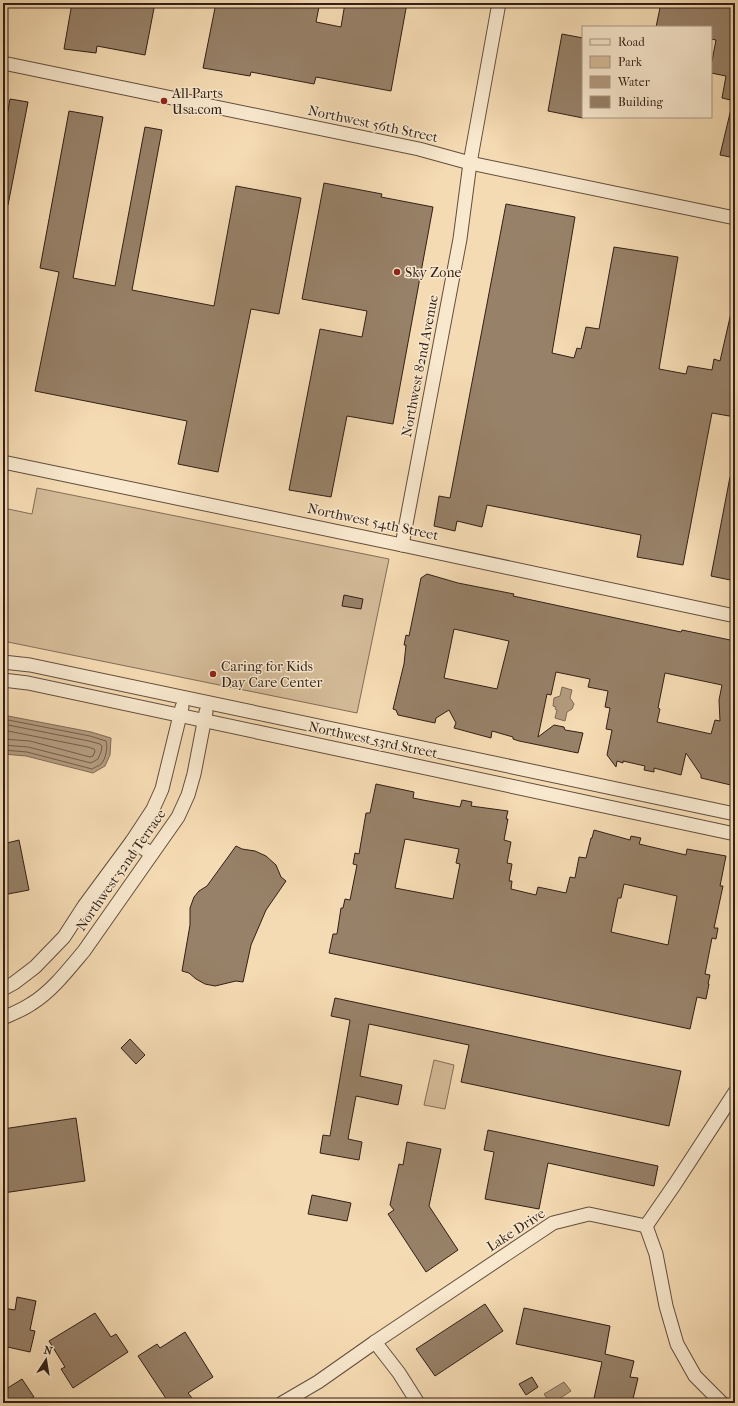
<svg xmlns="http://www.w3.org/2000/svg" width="738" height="1406" font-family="'IM FELL French Canon',serif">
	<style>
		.green { fill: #d4bb98; stroke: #836d58 }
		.water { fill: #b39b7e; stroke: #7f6955 }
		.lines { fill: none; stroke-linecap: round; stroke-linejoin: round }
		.shore { stroke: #725d4a; stroke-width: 1 }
		.building { fill: #978168; stroke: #321f17; fill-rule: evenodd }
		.minor-casing { stroke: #634e3e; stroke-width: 15 }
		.minor { stroke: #f8e8ce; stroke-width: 13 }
		.poi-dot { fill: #8f2418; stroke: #f8e8ce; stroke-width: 1.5 }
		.labels { text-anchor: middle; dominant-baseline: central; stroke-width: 3; stroke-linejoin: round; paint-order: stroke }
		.poi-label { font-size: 14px; fill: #321f17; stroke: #f8e8ce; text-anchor: start }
		.street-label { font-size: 14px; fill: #321f17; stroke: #f8e8ce }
	</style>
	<rect width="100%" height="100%" fill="#f5dbb3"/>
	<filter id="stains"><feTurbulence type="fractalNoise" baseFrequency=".005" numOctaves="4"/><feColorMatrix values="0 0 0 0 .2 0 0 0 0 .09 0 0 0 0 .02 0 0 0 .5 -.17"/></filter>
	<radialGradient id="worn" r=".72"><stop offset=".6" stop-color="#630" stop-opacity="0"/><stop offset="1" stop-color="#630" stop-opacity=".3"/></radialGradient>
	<g class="green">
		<polygon points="37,488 389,559 357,713 3,641 3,508 32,514"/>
		<polygon points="434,1060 454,1065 445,1109 424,1105"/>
	</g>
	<g class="water">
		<polygon points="562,687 572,690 570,698 574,704 572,709 567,712 565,721 555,718 557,710 555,709 556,707 553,706 554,698 560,696"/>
		<polygon points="3,715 91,732 111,738 110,755 105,766 93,773 26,756 3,754"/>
		<polygon points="564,1382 571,1391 553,1403 550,1403 544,1394"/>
	</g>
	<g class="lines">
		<g class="shore">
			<path d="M 3,719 L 90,736 L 106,741 C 108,747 106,759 101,764 C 99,766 95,767 92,769 L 27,752 L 3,750"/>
			<polyline points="3,724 89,741 100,744 102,746 101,752 98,759 91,763 28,747 3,745"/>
			<polyline points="3,730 88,747 94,749 95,751 93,756 90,757 30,741 3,739"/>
		</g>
	</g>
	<g class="building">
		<polygon points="72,3 155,3 145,55 97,46 96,53 64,49"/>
		<polygon points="216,3 297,3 319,7 316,22 341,27 345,3 407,3 391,91 316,77 314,84 251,72 250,76 203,68"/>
		<polygon points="661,3 735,3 735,101 722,98 726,76 711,73 711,66 716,40 711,39 711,27 656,27"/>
		<polygon points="562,34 583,38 583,118 548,111"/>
		<polygon points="10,99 28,102 8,205 3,204 3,139"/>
		<polygon points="731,109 735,110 735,158 720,155"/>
		<polygon points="69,111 103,117 73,278 115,286 145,127 162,130 132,290 214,306 236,186 301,198 279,314 251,309 218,472 178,464 187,421 35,391 59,272 40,268"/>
		<polygon points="324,183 382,194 381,197 433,207 393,424 347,416 331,497 289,490 320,329 362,337 367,311 302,299"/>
		<polygon points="506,204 575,217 552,353 574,358 577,348 581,349 586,327 599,329 614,247 678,257 659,369 686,374 688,366 712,370 714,359 720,361 731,313 735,313 735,417 712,413 683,565 637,557 641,535 487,505 482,527 457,521 455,531 434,526 439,496 450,498"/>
		<polygon points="730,477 735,477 735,581 711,576"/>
		<path d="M 427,574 L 458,583 L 514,594 L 513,596 L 681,632 L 682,630 L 735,641 L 735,786 L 701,778 L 701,775 L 686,753 L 681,775 L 654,768 L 654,772 L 644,770 L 645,766 L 623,761 L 623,763 L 617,761 L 616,767 L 607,755 L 612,730 L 606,729 L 610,708 L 605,707 L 608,691 L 588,687 L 590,679 L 556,672 L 551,695 L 547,694 L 538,737 L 554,725 L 564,727 L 565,730 L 583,733 L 578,753 L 519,741 L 513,739 L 513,737 L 492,731 L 491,738 L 454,728 L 456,723 L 449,710 L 436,718 L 435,723 L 398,715 L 396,710 L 393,709 L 404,664 L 406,645 L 404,645 L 406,635 L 409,636 L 421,578 ZM 454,629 L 509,641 L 497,689 L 444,678 ZM 665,673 L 722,685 L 719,700 L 720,721 L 715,720 L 711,734 L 657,722 L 660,709 L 658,708 Z"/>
		<polygon points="344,595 363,599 361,609 342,606"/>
		<path d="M 376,784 L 414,792 L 413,798 L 423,800 L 460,807 L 462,800 L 472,802 L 471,806 L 508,811 L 506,819 L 508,819 L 504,840 L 511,842 L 507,863 L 512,864 L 509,881 L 512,881 L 511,889 L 536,895 L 538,887 L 566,893 L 570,877 L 575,878 L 579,857 L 586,858 L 591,838 L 592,838 L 594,830 L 630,840 L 631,836 L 641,838 L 639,844 L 686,855 L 687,849 L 726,856 L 720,886 L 723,886 L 714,928 L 718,928 L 716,939 L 712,938 L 705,974 L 710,975 L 708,984 L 709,984 L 706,999 L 697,997 L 690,1029 L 329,953 L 333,934 L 337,934 L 341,908 L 343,908 L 345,899 L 350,900 L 357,865 L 353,864 L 355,853 L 359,854 L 366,813 L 370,813 ZM 405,839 L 459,849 L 456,863 L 460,864 L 453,899 L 395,888 ZM 624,884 L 677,896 L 668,945 L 611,932 L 618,898 L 621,898 Z"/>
		<polygon points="19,840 29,890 3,895 3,844"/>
		<polygon points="236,846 242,849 255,851 266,856 276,865 281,877 286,881 266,910 251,945 243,982 236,981 215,986 205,984 196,979 189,973 182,971 190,925 190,908 194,897 199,891 207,886"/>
		<polygon points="335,998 606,1056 681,1071 669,1126 461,1082 469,1045 369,1024 360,1076 402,1085 398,1105 356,1096 348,1139 362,1142 359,1160 320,1153 323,1135 330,1136 350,1020 331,1016"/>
		<polygon points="130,1039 145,1055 136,1064 121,1048"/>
		<polygon points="76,1118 85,1181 3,1193 3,1129"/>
		<polygon points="488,1130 658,1166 654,1186 548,1163 539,1209 485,1199 494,1152 484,1150"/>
		<polygon points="407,1142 441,1149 429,1206 458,1250 426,1272 388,1214 394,1210 390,1205 399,1164 403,1165"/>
		<polygon points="312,1195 351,1203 347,1221 308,1214"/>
		<polygon points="17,1297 36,1301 30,1330 35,1331 30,1352 3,1346 3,1308 15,1310"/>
		<polygon points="485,1304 503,1331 435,1376 416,1349"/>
		<polygon points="524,1308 610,1326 605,1354 634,1361 630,1377 638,1378 632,1403 593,1403 602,1362 516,1344"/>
		<polygon points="95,1313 111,1337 116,1334 128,1352 73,1388 61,1369 65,1367 49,1341"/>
		<polygon points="185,1332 213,1377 188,1393 192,1398 185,1403 169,1403 138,1356 157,1344 160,1348"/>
		<polygon points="532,1377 538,1387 526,1395 519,1384"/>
		<polygon points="22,1379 34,1397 30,1399 32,1403 3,1403 3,1391"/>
	</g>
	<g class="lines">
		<defs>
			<g id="minor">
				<polyline points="3,63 419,149 470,163 735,218"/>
				<polyline points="3,462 402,545 735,616"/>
				<polyline points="402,545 460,239 470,163 499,3"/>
				<polyline points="3,662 30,665 735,814"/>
				<polyline points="3,680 28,683 735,834"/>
				<polyline points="132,841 152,854"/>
				<polyline points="3,989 14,983 35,967 64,937 84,906 132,841 153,809 162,789 182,707"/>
				<path d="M 3,1018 C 12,1014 22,1010 31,1004 C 52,991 68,970 84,951 L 178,817 L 188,795 L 194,774 L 206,712"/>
				<polyline points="646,1226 656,1254 666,1306 677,1344 695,1376 722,1403"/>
				<polyline points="646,1226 675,1184 735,1092"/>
				<polyline points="375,1342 399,1373 418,1403"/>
				<polyline points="282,1403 318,1382 375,1342 553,1223 589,1214 646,1226"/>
			</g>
		</defs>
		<use href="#minor" class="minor-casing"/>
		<use href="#minor" class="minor"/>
	</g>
	<g class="poi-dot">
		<circle cx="164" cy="101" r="4"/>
		<circle cx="397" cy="272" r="4"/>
		<circle cx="213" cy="674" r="4"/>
	</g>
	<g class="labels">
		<g class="poi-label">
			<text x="172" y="93">All Parts<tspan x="172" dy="16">Usa.com</tspan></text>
			<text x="405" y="272">Sky Zone</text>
			<text x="221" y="666">Caring for Kids<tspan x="221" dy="16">Day Care Center</tspan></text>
		</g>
		<g class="street-label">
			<text transform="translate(373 124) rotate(12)">Northwest 56th Street</text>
			<text transform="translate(420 366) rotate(-79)">Northwest 82nd Avenue</text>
			<text transform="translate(373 522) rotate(12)">Northwest 54th Street</text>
			<text transform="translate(373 740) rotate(12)">Northwest 53rd Street</text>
			<text transform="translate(121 870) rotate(-55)">Northwest 52nd Terrace</text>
			<text transform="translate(516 1230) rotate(-33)">Lake Drive</text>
		</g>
	</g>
	<rect width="738" height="1406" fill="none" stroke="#f5dbb3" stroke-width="16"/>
	<rect x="4" y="4" width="730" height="1398" fill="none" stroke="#321f17" stroke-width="2"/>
	<rect x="8" y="8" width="722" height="1390" fill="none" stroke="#321f17"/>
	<rect x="582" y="26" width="130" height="92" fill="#f8e8ce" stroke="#a99885"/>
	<rect x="590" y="39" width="20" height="6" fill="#f8e8ce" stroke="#a99885"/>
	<text x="618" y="46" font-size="12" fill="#321f17">Road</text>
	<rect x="590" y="56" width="20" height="12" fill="#d4bb98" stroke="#a99885"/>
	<text x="618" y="66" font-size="12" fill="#321f17">Park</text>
	<rect x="590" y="76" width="20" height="12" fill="#b39b7e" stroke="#a99885"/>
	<text x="618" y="86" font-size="12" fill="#321f17">Water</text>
	<rect x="590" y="96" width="20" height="12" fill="#978168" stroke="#a99885"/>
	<text x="618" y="106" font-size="12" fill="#321f17">Building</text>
	<g transform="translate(46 1360) rotate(12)" stroke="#f8e8ce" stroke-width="3" paint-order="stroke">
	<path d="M0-3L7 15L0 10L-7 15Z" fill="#321f17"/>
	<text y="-6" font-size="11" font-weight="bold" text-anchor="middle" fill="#321f17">N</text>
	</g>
	<rect width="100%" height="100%" filter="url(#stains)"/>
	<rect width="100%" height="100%" fill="url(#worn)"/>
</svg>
